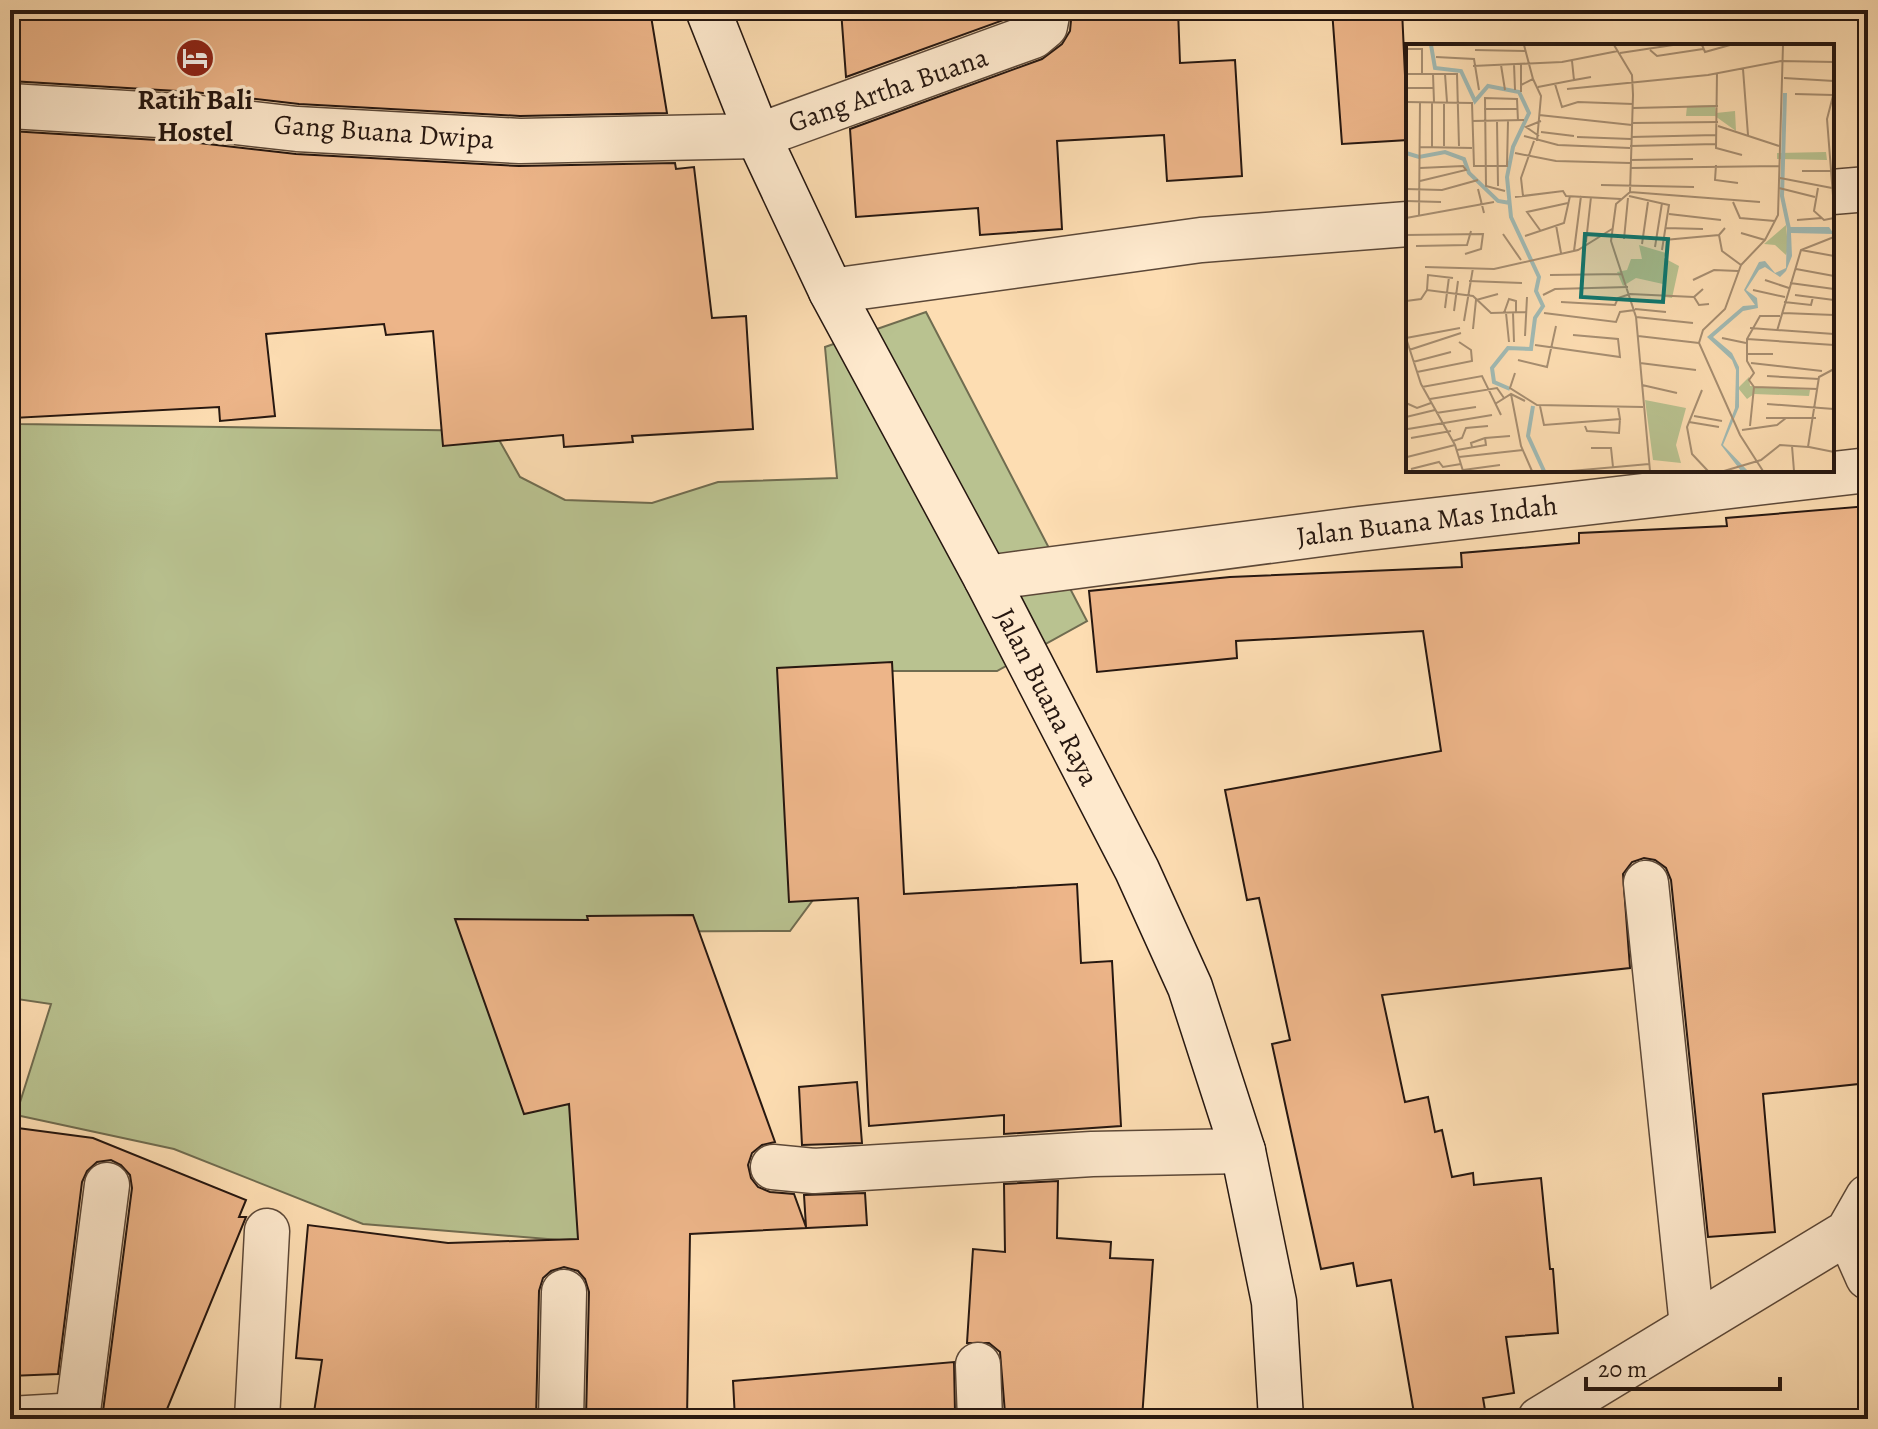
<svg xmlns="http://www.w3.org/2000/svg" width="1878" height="1429" font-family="Alegreya,serif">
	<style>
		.green { fill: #b9c290; stroke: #706c50; stroke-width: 2 }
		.building { fill: #edb589; stroke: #261710; stroke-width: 2 }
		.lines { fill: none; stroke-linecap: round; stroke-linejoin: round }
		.street-casing { stroke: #5c4838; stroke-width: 47 }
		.secondary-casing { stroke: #261710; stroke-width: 47 }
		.street { stroke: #fee9cd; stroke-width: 44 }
		.secondary { stroke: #fee9cd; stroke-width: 44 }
		.labels { text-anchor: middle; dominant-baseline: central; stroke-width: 7; stroke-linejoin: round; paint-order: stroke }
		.street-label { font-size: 28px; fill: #261710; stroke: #fee9cd }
		.poi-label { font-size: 28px; font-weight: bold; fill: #261710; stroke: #fee9cd }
		.inset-river { fill: none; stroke: #a1bab4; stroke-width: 4 }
		.inset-road { fill: none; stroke: #a78e71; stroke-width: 2 }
		.view { fill: #0f766e; fill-opacity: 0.15; stroke: #0f766e; stroke-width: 4 }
		.inset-edge { fill: none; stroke: #261710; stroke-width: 4 }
	</style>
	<rect width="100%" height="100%" fill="#fdddb2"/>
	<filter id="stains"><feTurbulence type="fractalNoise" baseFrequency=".0025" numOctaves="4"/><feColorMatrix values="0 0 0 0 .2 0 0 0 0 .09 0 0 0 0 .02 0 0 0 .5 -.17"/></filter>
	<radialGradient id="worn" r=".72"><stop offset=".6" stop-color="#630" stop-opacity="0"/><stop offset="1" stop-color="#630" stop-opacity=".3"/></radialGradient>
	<polygon class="green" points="926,312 1087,621 997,671 868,671 824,885 790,931 550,932 645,1247 363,1224 174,1149 16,1115 51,1004 10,998 10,355 20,424 494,431 520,477 565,500 652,503 718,482 837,478 825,347"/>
	<g class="building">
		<polygon points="10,10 650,10 667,113 520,116 299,104 194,92 10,81"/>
		<polygon points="841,10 1023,10 1020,14 846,77"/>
		<polygon points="1072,10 1178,10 1180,63 1235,60 1242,176 1167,181 1164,135 1057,141 1062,229 980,235 978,208 856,217 850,129 1042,59 1062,44 1070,31"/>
		<polygon points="1332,10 1402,10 1408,140 1342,144"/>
		<polygon points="10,131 190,142 296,154 519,166 675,163 676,169 694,167 712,318 746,316 753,429 632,436 633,442 564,447 563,435 443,446 433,331 386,335 384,324 266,334 275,416 220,421 219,407 13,418 10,318 16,317 10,228"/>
		<polygon points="1868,506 1868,806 1860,807 1868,886 1868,1083 1763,1094 1775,1232 1708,1237 1671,880 1666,868 1655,860 1644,858 1632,862 1623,874 1630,968 1382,995 1405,1102 1428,1097 1435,1132 1442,1130 1452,1177 1473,1173 1474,1185 1541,1178 1550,1269 1553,1269 1558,1333 1506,1337 1514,1393 1483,1398 1485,1410 1415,1419 1391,1280 1357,1286 1353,1263 1321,1269 1272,1044 1290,1040 1259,898 1247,900 1225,790 1441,751 1423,631 1236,641 1237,658 1097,672 1089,591 1230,577 1462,567 1461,553 1579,543 1579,533 1727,526 1726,518"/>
		<polygon points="892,662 904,894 1077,884 1081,963 1112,961 1121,1126 1004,1134 1004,1115 869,1126 858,898 789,902 777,668"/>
		<polygon points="693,915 775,1142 762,1145 752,1153 748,1165 751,1178 758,1187 770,1192 794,1194 806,1227 804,1195 865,1193 867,1225 690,1234 687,1419 586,1419 589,1292 585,1279 578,1271 564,1267 551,1271 543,1278 539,1291 536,1419 313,1419 322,1360 296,1358 308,1225 448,1243 578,1239 569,1104 524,1114 455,919 588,920 587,916"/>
		<polygon points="857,1082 862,1143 802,1145 799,1087"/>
		<polygon points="10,1127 93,1138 246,1200 239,1217 246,1217 163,1419 102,1419 132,1188 130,1175 121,1165 111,1160 97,1162 87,1171 82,1182 58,1374 10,1376"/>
		<polygon points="1058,1181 1057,1238 1111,1242 1110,1258 1153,1260 1142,1419 1059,1419 1060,1413 1005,1413 1000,1352 989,1343 967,1343 973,1249 1005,1252 1004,1184"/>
		<polygon points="954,1362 955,1413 915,1412 916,1419 735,1419 733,1381"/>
	</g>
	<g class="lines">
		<defs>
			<g id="street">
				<polyline points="10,106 192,117 297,129 520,141 758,136 1033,36 1045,26 1048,10"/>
				<polyline points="1832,192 1868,189"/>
				<polyline points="831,291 1201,240 1408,224"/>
				<polyline points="986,578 1359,529 1868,470"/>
				<polyline points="1646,883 1692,1326"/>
				<polyline points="773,1167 814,1171 1092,1154 1243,1151"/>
				<polyline points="1848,1232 1868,1277"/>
				<polyline points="978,1365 980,1419"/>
				<polyline points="10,1419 78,1415"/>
				<polyline points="77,1419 107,1185"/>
				<polyline points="257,1419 267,1231"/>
				<polyline points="561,1419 564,1292"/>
				<polyline points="1540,1419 1848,1232 1868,1197"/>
			</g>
			<polyline id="secondary" points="708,10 758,136 831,291 986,578 1137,870 1190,987 1243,1151 1274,1302 1281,1419"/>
		</defs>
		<use href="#street" class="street-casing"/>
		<use href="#secondary" class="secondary-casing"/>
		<use href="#street" class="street"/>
		<use href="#secondary" class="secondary"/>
	</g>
	<defs>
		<symbol id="hotel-disc" viewBox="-11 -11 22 22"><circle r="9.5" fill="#8f2418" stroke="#fee9cd"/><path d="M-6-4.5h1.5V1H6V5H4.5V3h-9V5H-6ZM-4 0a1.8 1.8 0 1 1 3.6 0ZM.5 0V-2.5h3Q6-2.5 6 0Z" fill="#fff"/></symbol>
	</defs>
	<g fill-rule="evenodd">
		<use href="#hotel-disc" x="173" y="36" width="44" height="44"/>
	</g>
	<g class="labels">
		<g class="street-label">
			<text transform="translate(888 90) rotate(-19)">Gang Artha Buana</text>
			<text transform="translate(384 132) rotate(4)">Gang Buana Dwipa</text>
			<text transform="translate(1427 521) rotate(-7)">Jalan Buana Mas Indah</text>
			<text transform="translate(1047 697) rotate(63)">Jalan Buana Raya</text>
		</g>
		<g class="poi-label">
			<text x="195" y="100">Ratih Bali<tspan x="195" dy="32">Hostel</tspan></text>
		</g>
	</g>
	<g transform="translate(1406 44)">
		<rect width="428" height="428" fill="#fdddb2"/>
		<path d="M 309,61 L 310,69 L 329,67 L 330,87 L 309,72 L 280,72 L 281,62 ZM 420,108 L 421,116 L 371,115 L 371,109 ZM 233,201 L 260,209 L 258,214 L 273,222 L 266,254 L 259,253 L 257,240 L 230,234 L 217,242 L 211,228 L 221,226 L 225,215 L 236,215 ZM 239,356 L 280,364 L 270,401 L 275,419 L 247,416 Z" fill="#b9c290"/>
		<path d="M 380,181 L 382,204 L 380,211 L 369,201 L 358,200 ZM 343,333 L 344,342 L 404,346 L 403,352 L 348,350 L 341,355 L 332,344 Z" fill="#b9c290"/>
		<path d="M 381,183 L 423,183 L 428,190 L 385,189 L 386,212 L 380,227 L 374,233 L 359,223 L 353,226 L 340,246 L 351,254 L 352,264 L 337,267 L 307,293 L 326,309 L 333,323 L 333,363 L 317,401 L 342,427 L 335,427 L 315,401 L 329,364 L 330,326 L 326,316 L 301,293 L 337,262 L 349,261 L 338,246 L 353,218 L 359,217 L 369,229 L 380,224 Z" fill="#a1bab4"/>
		<path class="inset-river" d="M 25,1 L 29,24 L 55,27 L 69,57 L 82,42 L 113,48 L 123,69 L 107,103 L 101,133 L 105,173 L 133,233 L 130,247 L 137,262 L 129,274 L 125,305 L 102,304 L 86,324 L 88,338 L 104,345M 379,49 L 376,152 L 383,185M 0,109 L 13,113 L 39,108 L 58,115 L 63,129 L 92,157 L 104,159M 127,362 L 122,392 L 138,427"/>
		<path class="inset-road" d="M 208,1 L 226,31 L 227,51 L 224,148 L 210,160 L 205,197 L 230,273 L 244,427M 296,1 L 299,8 L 324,1M 0,5 L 16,5 L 16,30M 69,6 L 119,7M 244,6 L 251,12 L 297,5M 214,9 L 267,1M 30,13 L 68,15 L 73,46M 166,17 L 168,36 L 185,33M 108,20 L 109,46M 115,20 L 115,48M 95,21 L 99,46M 67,22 L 156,18 L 212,7M 337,25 L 342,91M 311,29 L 310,104 L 336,111M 0,30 L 51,30 L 53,102M 27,30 L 28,58M 39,30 L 41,58M 378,34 L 428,37M 127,35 L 135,52 L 131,97M 149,40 L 156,63 L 172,58 L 227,60M 115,41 L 127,35 L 118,1M 132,43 L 168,36M 0,44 L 27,44M 161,45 L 302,31 L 375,17 L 428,18M 428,48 L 421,75 L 428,164M 389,50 L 427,51M 0,58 L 66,59 L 68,122 L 101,122 L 102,77M 26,58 L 26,103M 38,58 L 38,102M 227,64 L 312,62M 78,65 L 112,65M 133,71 L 226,81M 66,77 L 118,76M 91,77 L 92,142M 226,79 L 312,78M 312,82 L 373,102M 135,88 L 168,92M 118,92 L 152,101 L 224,104M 133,92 L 120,83 L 135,77M 171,93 L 225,95M 225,93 L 310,91M 224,102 L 310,100M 14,103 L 66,104M 109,109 L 150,117 L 224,119M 224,116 L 287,115M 310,121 L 309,136 L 332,139M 224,124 L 373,122M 396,127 L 425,127M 374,134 L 426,144M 14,137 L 60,126 L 57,122 L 14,124M 195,141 L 288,143M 373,144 L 409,153M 412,144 L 408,167 L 418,176 L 428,174M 0,145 L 36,146 L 72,136M 72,145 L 78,169M 99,147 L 80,142 L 79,54 L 111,55 L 112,77M 224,148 L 354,158M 117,152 L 115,134 L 128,97M 223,152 L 263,161 L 256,206M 109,153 L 157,147 L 160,152 L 215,155M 0,157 L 35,158M 327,158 L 334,174 L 369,177M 263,170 L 315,176M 13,173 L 14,58M 0,174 L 88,158M 391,176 L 416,174M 150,181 L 155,209M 260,184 L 297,185M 134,186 L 121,168 L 162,159M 335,189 L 359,196M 97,190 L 115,216M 0,191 L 77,190 L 75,205 L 59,210M 313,191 L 316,207 L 335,221M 119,192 L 158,179 L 164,152M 218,195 L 222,154M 258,196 L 313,191 L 319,184M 180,198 L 185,153M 236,200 L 242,158M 10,202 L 61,201 L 65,187M 249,203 L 256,159M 395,206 L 428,212M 168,207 L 175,152M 19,223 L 88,225 L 172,206 L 206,185M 390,225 L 428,232M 144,231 L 216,230M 287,236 L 308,226 L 332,227M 359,236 L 383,244M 63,237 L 116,239M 384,239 L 428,245M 297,245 L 288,253 L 293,261 L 303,260M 21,246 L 22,231 L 47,234M 347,246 L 379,253M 137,251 L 149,245 L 222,243M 389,251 L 428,256M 0,257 L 15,255 L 21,246 L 67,252 L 85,269 L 120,268M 155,258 L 209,261 L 212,254 L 224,250 L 288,253M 378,258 L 405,261 L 407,253M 39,264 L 43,233M 229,265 L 260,268M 48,267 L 52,237M 98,269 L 103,255 L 110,257 L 110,268M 100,269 L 103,298M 107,269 L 108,298M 138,269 L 210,278 L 214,268 L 229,266M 377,269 L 428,271M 230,273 L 287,279M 58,277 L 67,224M 344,284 L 428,290M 67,285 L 70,256 L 92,250M 371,287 L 395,206 L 428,193M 119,292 L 121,253M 232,292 L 293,299M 0,294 L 15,340 L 49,401 L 57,427M 0,294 L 54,284M 316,294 L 340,299M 341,295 L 428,301M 129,301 L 214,313 L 212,295 L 167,291M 3,306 L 55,289M 340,310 L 367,310M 112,316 L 141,323 L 150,282M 7,318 L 45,308M 234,319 L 290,326M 345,319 L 416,327M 11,328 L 66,317 L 65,306 L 53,298M 109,329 L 104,344 L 131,361 L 237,363M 361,332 L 413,335M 236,341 L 271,349M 16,343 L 76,332 L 95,371M 348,343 L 412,345M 296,346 L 281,383 L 286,410 L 302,427M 105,350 L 115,402 L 126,427M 24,355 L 91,344 L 98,354M 0,359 L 11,364 L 25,359M 89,360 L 105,350 L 119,357M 361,360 L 428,365M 134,362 L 138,381 L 214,375 L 212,363M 30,369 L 70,363M 288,372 L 316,377M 0,373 L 29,366M 360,374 L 410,374M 283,378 L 313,383M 179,382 L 181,387 L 213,389 L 214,375M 344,382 L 348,343 L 343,336 L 348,329 L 341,317 L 341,295 L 354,272 L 374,272M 2,385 L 86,371M 336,386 L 371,381 L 380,374M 5,394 L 45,387M 47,397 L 56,394 L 60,384 L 82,382M 386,402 L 388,427M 66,403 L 65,399 L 79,394 L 104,392M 403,403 L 428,408M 185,404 L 205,404 L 207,423M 51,406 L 80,401 L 79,394M 1,413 L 49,401M 53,413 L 117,406M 5,425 L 33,418 L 37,423 L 55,420M 57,426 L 94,421M 165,427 L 243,420M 318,427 L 355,416 L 374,401 L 402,403 L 413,333 L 428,325M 357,427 L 334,391 L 293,299 L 297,286 L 319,265 L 335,221 L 359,196 L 372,171 L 377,1"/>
		<path class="view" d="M 179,190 L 262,195 L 257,258 L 175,253 Z"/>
		<rect width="428" height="428" class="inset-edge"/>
	</g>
	<rect width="1878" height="1429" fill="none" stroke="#fdddb2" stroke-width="40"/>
	<rect x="12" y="12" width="1854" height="1405" fill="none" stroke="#261710" stroke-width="4"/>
	<rect x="20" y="20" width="1838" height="1389" fill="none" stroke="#261710" stroke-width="2"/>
	<path d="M1586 1377v12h194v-12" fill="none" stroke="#261710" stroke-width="4"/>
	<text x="1598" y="1377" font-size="24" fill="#261710" stroke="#fee9cd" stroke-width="6" paint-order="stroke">20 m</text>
	<rect width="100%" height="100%" filter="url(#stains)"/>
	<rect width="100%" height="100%" fill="url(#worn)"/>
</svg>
